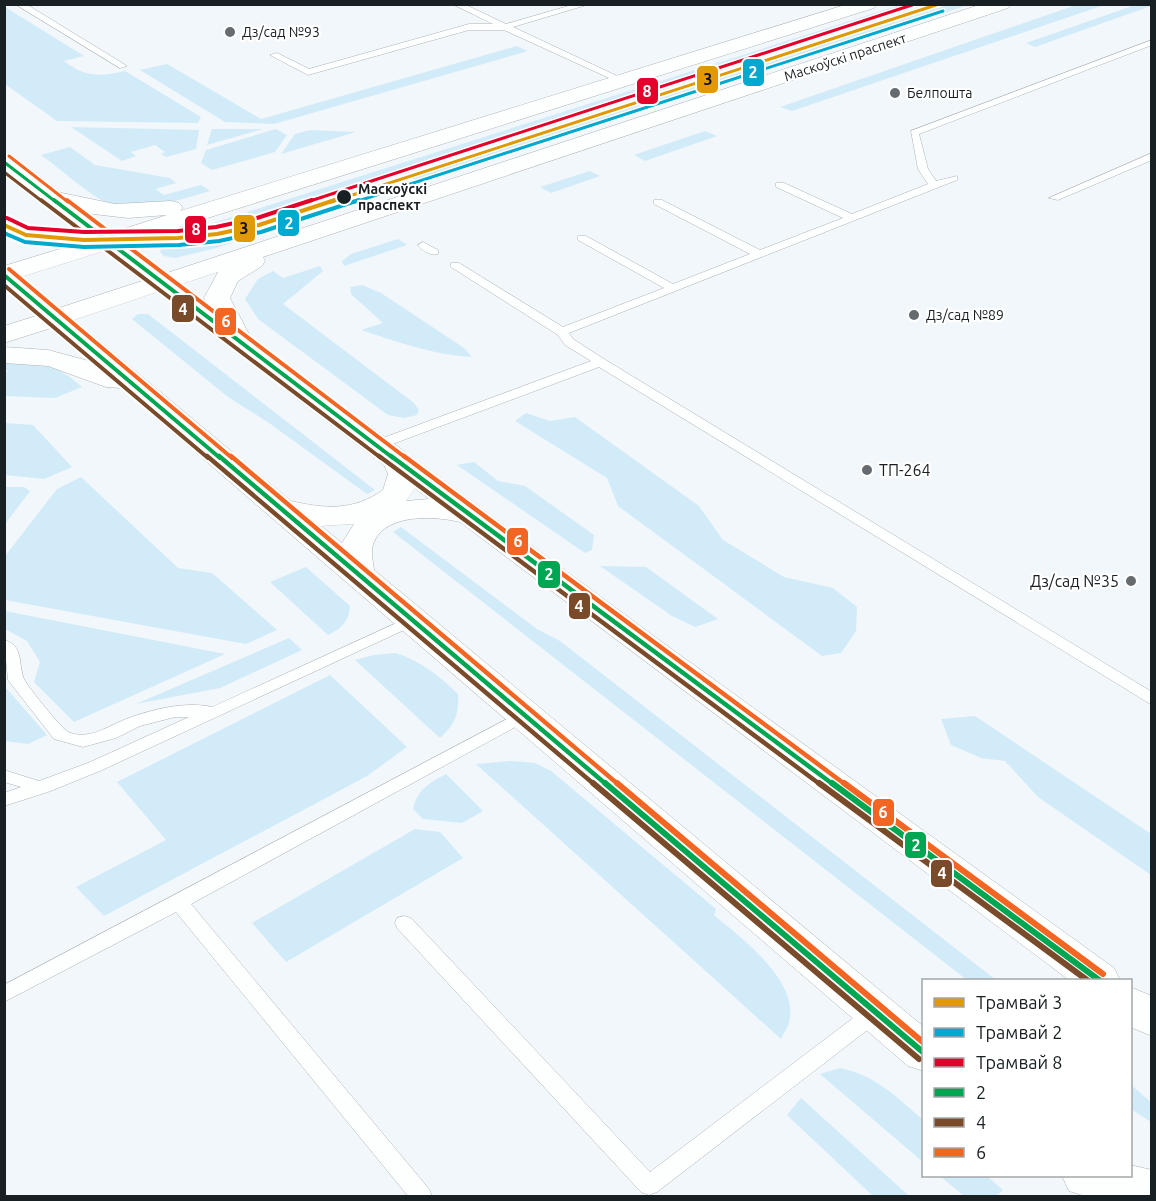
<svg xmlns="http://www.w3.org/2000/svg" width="1156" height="1201" font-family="Ubuntu,sans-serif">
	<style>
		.green { fill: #d2ebf8 }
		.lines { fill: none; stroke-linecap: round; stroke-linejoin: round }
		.lane-casing { stroke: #aeb3b6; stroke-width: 1 }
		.primary-casing { stroke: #aeb3b6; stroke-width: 1 }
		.lane { fill: #fdfefe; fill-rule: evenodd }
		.primary { fill: #fdfefe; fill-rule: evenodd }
		.bus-1-far3-casing { stroke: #fff; stroke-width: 6 }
		.bus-1-far2-casing { stroke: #fff; stroke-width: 8 }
		.bus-1-far1-casing { stroke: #fff; stroke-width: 9 }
		.bus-1-casing { stroke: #fff; stroke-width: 10 }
		.bus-2-far3-casing { stroke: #fff; stroke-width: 6 }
		.bus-2-far2-casing { stroke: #fff; stroke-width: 8 }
		.bus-2-far1-casing { stroke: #fff; stroke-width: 9 }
		.bus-2-casing { stroke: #fff; stroke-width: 10 }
		.bus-3-far3-casing { stroke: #fff; stroke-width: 6 }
		.bus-3-far2-casing { stroke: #fff; stroke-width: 8 }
		.bus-3-far1-casing { stroke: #fff; stroke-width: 9 }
		.bus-3-casing { stroke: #fff; stroke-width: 10 }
		.bus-1-far3 { stroke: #00a651; stroke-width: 3 }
		.bus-1-far2 { stroke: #00a651; stroke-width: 4 }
		.bus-1-far1 { stroke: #00a651; stroke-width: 4.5 }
		.bus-1 { stroke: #00a651; stroke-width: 6 }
		.bus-2-far3 { stroke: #7a4b2a; stroke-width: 3 }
		.bus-2-far2 { stroke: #7a4b2a; stroke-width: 4 }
		.bus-2-far1 { stroke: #7a4b2a; stroke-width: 4.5 }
		.bus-2 { stroke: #7a4b2a; stroke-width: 6 }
		.bus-3-far3 { stroke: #f26522; stroke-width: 3 }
		.bus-3-far2 { stroke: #f26522; stroke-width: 4 }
		.bus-3-far1 { stroke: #f26522; stroke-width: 4.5 }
		.bus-3 { stroke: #f26522; stroke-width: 6 }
		.tram-1-far1-casing { stroke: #fff; stroke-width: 6 }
		.tram-1-casing { stroke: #fff; stroke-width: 8 }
		.tram-2-far1-casing { stroke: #fff; stroke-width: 6 }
		.tram-2-casing { stroke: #fff; stroke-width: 8 }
		.tram-3-far1-casing { stroke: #fff; stroke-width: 6 }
		.tram-3-casing { stroke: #fff; stroke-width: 8 }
		.tram-1-far1 { stroke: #e19904; stroke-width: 3 }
		.tram-1 { stroke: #e19904; stroke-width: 4 }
		.tram-2-far1 { stroke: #00a9ce; stroke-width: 3 }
		.tram-2 { stroke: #00a9ce; stroke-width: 4 }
		.tram-3-far1 { stroke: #e4002b; stroke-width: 3 }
		.tram-3 { stroke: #e4002b; stroke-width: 4 }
		.poi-dot { fill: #656b6e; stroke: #fff; stroke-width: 2 }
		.stop-dot { fill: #192023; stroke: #fff; stroke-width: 2 }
		.labels { text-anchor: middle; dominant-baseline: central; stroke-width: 4.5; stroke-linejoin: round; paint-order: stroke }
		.far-poi-label { font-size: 14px; fill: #192023; stroke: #fff; text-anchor: start }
		.far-street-label { font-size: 14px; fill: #192023; stroke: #fff }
		.far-stop-label { font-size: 14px; font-weight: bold; fill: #192023; stroke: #fff; text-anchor: start }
		.poi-label { font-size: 16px; fill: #192023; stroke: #fff; text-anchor: start }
		.line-badge { stroke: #fff; stroke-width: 2 }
		.badge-label { font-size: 16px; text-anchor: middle; font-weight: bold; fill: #fff }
		.pale-badge-label { font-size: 16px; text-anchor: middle; font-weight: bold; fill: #111 }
	</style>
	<rect width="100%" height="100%" fill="#f1f7fa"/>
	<g class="green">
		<polygon points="1079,4 1104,5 792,111 780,107"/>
		<polygon points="1138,4 1151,6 1035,47 1026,43"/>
		<polygon points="900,5 916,5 264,212 194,229"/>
		<path d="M 948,5 L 968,5 L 216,248 L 175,258 L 164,256 L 160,252 L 163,245 C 181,240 197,236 213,246 L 415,180 L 411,177 Z"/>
		<path d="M 5,7 L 84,56 L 64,61 C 84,77 100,77 125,71 L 201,117 L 198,123 L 57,121 L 5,84 Z"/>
		<polygon points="517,46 528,51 274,124 225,122 140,70 167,64 261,119"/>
		<polygon points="71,127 199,130 196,149 166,157 161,154 165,152 155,145 131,152 136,156 122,161"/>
		<polygon points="212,129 263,129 207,145"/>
		<polygon points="276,129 287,135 275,152 212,170 201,163 206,150"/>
		<polygon points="310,130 356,132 281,154 295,134"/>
		<polygon points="705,131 717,136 645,161 634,155"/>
		<path d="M 70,147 L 95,165 L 170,178 L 176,183 L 155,189 L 164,195 L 201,185 L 210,191 C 181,199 134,217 105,202 C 83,190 62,170 41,155 Z"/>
		<polygon points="590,171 600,176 551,193 540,187"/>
		<polygon points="398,239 407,245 344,266 342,261 351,254"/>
		<polygon points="320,266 323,271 283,304 414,403 419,410 417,415 404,418 388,415 258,319 245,299 258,279 273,271 283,278"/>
		<path d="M 362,285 L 381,293 L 464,348 L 472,357 C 434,355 397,342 361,330 L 383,323 L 351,294 L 350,287 Z"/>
		<polygon points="138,314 148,314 375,490 367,494 269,423 228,397 132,319"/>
		<path d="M 5,359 C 41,360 54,363 82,387 L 55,398 L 5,396 L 4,373 L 8,372 L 5,368 Z"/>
		<polygon points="526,413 550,421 575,417 699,506 723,540 784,577 833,588 857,607 856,631 841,653 822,656 618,506 607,478 515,421"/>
		<polygon points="5,423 33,425 72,467 44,479 5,475"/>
		<polygon points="474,462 498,481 525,486 594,535 592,550 585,553 457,465"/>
		<polygon points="81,477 178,568 212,573 277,630 246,644 5,600 5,556 57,489"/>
		<polygon points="5,487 24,487 30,491 5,524"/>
		<polygon points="401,527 537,629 560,641 996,980 967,980 393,532"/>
		<polygon points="600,566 646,567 718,619 695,627 672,616"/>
		<path d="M 306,567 L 350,606 C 349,621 342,628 328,635 L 270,582 Z"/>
		<polygon points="5,611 225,654 74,722 34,682 40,662 27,641 5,629"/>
		<polygon points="289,638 302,650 220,688 136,704"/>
		<path d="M 396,653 C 422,662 438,675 458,694 C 459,715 455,724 440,738 L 355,660 L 374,655 Z"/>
		<polygon points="330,675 407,747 367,776 104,916 76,887 166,840 117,782"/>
		<polygon points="5,688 7,689 47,735 28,744 5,741"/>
		<polygon points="975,716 1151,834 1151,875 1038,797 1005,761 981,758 951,745 941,719"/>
		<path d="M 511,761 L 535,763 L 551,771 L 716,909 L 714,915 C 741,938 800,981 789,1022 C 788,1028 783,1034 781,1039 L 476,764 Z"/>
		<path d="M 446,774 L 483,811 L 462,823 L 423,819 L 413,809 C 417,790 429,783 446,774 Z"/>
		<polygon points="415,829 440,832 463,858 286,962 252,923"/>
		<path d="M 840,1068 C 875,1075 897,1097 923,1120 L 923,1162 L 820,1074 Z"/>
		<polygon points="1131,1085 1151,1102 1151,1122 1131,1109"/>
		<polygon points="801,1098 909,1196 873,1196 787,1115"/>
		<polygon points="940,1176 987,1176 1003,1190 996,1196 964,1196"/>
	</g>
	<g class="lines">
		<defs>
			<g id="lane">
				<polygon points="15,4 26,4 127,66 120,68"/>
				<polygon points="452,4 464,4 506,24 575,4 590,4 513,27 628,81 620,83 504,30 469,30 308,75 270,55 277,53 309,69 469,24 493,24"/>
				<polygon points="1152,40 1152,45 919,134 928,169 936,181 957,176 957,180 569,333 573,339 604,359 1152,692 1152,705 599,367 382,448 372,448 370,445 372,442 591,361 565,345 558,335 451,267 451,263 459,263 563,327 664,288 578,240 578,236 586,236 673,284 750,254 654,204 654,200 662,200 760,250 843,218 776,187 776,183 784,183 852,214 928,184 918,169 911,131"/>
				<polygon points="1152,153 1152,160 1058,200 1049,198"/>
				<path d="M 423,242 L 438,250 L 438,254 C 431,256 422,251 418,245 Z"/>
				<path d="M 412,616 L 417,618 L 420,621 L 417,624 L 100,771 L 48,792 L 4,806 L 4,793 L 21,787 L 4,782 L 4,770 L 39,781 L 88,763 L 189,717 L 175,717 L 140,726 L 116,738 L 83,747 L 54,739 L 8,680 L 4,640 C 24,645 18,664 24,679 C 27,686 62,729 68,732 C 90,741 109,725 129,718 C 153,709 187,701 212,707 Z"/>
				<polygon points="524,710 530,711 532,715 530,719 191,904 429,1189 432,1196 408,1196 176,912 4,1002 4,985"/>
				<polygon points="404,916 411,918 650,1172 869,1006 876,1004 883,1006 886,1012 883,1018 657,1192 649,1195 641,1192 397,928 395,923 397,918"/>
			</g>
			<g id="primary">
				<path d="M 848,4 L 877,4 L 874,8 L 125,244 L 164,274 L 982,4 L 1011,4 L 1008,8 L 263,257 L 265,261 L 262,266 L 238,281 L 230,298 L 251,338 L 655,637 L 1114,968 L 1120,980 L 1069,980 L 460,522 C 436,516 386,513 374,542 C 370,550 373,561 374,570 L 924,1027 L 924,1071 L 908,1066 L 121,388 L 106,387 L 48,366 L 4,363 L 4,347 L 48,350 L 89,361 L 51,328 L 4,343 L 4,326 L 36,316 L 4,288 L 4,266 L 89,240 L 4,173 L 4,155 L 12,157 L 57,192 L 115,204 L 171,201 L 179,203 L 183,208 L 180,211 ZM 85,213 L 128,218 L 167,215 L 111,233 ZM 104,251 L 142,281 L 59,308 L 21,277 ZM 218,272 L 204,298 L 209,307 L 179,285 ZM 157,292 L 384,465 L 388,474 L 383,490 C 354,511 325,509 291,501 L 74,320 ZM 415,488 L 429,499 L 406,501 ZM 354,524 L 342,543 L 321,526 Z"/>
				<polygon points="1130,987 1152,996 1152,1036 1130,1027"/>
				<polygon points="1130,1165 1152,1170 1152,1196 1085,1196 1069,1191 1062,1176 1130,1176"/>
			</g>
		</defs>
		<use href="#lane" class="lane-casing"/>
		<use href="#primary" class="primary-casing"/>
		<use href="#lane" class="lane"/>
		<use href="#primary" class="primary"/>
		<defs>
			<polyline id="bus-1-far3" points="4,162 56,202"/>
			<g id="bus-1-far2">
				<polyline points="54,200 393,458"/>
				<polyline points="4,275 220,458"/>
			</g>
			<g id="bus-1-far1">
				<polyline points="219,456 607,785"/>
				<polyline points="391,456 834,785"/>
			</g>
			<g id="bus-1">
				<polyline points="605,783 924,1053"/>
				<polyline points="832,783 1099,980"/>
			</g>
			<polyline id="bus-2-far3" points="4,172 43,202"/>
			<g id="bus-2-far2">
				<polyline points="41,200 381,458"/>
				<polyline points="4,285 208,458"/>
			</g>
			<g id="bus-2-far1">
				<polyline points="207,456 595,785"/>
				<polyline points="379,456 821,785"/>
			</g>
			<g id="bus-2">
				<polyline points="593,783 919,1059"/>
				<polyline points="819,783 1087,980"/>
			</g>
			<polyline id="bus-3-far3" points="9,156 68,202"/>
			<g id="bus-3-far2">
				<polyline points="67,200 406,458"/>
				<polyline points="9,269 232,458"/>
			</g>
			<g id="bus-3-far1">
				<polyline points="231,456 619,785"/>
				<polyline points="404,456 846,785"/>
			</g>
			<g id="bus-3">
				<polyline points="617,783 924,1043"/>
				<polyline points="844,783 1103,974"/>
			</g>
		</defs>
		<use href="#bus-1-far3" class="bus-1-far3-casing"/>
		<use href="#bus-1-far2" class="bus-1-far2-casing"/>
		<use href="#bus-1-far1" class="bus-1-far1-casing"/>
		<use href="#bus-1" class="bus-1-casing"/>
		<use href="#bus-2-far3" class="bus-2-far3-casing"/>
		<use href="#bus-2-far2" class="bus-2-far2-casing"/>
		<use href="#bus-2-far1" class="bus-2-far1-casing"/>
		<use href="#bus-2" class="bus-2-casing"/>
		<use href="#bus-3-far3" class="bus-3-far3-casing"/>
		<use href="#bus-3-far2" class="bus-3-far2-casing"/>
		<use href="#bus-3-far1" class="bus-3-far1-casing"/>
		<use href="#bus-3" class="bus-3-casing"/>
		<use href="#bus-1-far3" class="bus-1-far3"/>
		<use href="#bus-1-far2" class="bus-1-far2"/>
		<use href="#bus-1-far1" class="bus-1-far1"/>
		<use href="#bus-1" class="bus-1"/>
		<use href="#bus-2-far3" class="bus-2-far3"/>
		<use href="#bus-2-far2" class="bus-2-far2"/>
		<use href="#bus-2-far1" class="bus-2-far1"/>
		<use href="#bus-2" class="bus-2"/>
		<use href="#bus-3-far3" class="bus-3-far3"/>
		<use href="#bus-3-far2" class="bus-3-far2"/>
		<use href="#bus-3-far1" class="bus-3-far1"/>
		<use href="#bus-3" class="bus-3"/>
		<defs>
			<polyline id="tram-1-far1" points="331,202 939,4"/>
			<polyline id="tram-1" points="4,225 26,235 84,240 178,238 217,234 259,225 335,200"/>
			<polyline id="tram-2-far1" points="355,202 943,11"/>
			<polyline id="tram-2" points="4,233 25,242 84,247 179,245 219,241 261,232 359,200"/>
			<polyline id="tram-3-far1" points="307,202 915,4"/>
			<polyline id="tram-3" points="7,218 28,228 84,232 178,231 216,227 257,218 312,200"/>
		</defs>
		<use href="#tram-1-far1" class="tram-1-far1-casing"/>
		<use href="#tram-1" class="tram-1-casing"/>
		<use href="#tram-2-far1" class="tram-2-far1-casing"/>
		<use href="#tram-2" class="tram-2-casing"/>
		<use href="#tram-3-far1" class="tram-3-far1-casing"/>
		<use href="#tram-3" class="tram-3-casing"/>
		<use href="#tram-1-far1" class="tram-1-far1"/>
		<use href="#tram-1" class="tram-1"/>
		<use href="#tram-2-far1" class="tram-2-far1"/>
		<use href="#tram-2" class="tram-2"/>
		<use href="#tram-3-far1" class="tram-3-far1"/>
		<use href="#tram-3" class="tram-3"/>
	</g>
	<g class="poi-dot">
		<circle cx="230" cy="32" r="6"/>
		<circle cx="895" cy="93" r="6"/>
		<circle cx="914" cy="315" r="6"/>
		<circle cx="867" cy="470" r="6"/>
		<circle cx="1131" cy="581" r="6"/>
	</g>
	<circle class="stop-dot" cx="344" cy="197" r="8"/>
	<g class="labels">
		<g class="far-poi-label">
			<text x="242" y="32">Дз/сад №93</text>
			<text x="907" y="93">Белпошта</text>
			<text x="926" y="315">Дз/сад №89</text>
		</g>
		<g class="far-street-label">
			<text transform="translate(845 57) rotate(-18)">Маскоўскі праспект</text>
		</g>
		<g class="far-stop-label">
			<text x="358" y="189">Маскоўскі<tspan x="358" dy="16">праспект</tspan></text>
		</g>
		<g class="poi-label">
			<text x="879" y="470">ТП-264</text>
			<text x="1119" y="581" text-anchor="end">Дз/сад №35</text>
		</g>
	</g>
	<g class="line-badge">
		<rect x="742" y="58" width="23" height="29" rx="6" fill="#00a9ce"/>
		<rect x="696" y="65" width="23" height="29" rx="6" fill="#e19904"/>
		<rect x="636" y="77" width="23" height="28" rx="6" fill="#e4002b"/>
		<rect x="277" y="209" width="23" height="28" rx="6" fill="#00a9ce"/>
		<rect x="233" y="214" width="23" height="29" rx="6" fill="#e19904"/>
		<rect x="184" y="215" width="23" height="29" rx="6" fill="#e4002b"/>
		<rect x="171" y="294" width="24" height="29" rx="6" fill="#7a4b2a"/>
		<rect x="214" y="307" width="23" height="29" rx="6" fill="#f26522"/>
		<rect x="506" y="527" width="23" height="29" rx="6" fill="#f26522"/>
		<rect x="537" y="560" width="24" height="29" rx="6" fill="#00a651"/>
		<rect x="568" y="592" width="23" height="28" rx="6" fill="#7a4b2a"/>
		<rect x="872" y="798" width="23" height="29" rx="6" fill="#f26522"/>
		<rect x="904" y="831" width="23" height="28" rx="6" fill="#00a651"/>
		<rect x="930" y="859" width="23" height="29" rx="6" fill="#7a4b2a"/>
	</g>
	<g class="badge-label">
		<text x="753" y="78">2</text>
		<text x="647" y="97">8</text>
		<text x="289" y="229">2</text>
		<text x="196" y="235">8</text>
		<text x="183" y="315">4</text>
		<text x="226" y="327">6</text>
		<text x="518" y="547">6</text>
		<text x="549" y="580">2</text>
		<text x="579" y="612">4</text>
		<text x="883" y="818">6</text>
		<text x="916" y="851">2</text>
		<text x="942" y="879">4</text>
	</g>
	<g class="pale-badge-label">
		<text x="708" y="85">3</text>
		<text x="244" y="234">3</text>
	</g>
	<rect width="1156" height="1201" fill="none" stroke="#192023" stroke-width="12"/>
	<rect x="922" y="979" width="210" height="198" fill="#ffffff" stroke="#a3a6a7" stroke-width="1.5"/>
	<rect x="934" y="998" width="30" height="9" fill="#e19904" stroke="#a3a6a7" stroke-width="1.5"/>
	<text x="976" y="1009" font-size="18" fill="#192023">Трамвай 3</text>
	<rect x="934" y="1028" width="30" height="9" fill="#00a9ce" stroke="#a3a6a7" stroke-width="1.5"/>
	<text x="976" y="1039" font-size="18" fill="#192023">Трамвай 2</text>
	<rect x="934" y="1058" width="30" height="9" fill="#e4002b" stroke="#a3a6a7" stroke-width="1.5"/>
	<text x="976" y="1069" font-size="18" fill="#192023">Трамвай 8</text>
	<rect x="934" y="1088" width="30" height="9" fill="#00a651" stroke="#a3a6a7" stroke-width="1.5"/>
	<text x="976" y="1099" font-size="18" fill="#192023">2</text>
	<rect x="934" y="1118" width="30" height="9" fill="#7a4b2a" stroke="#a3a6a7" stroke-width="1.5"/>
	<text x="976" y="1129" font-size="18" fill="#192023">4</text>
	<rect x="934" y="1148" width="30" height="9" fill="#f26522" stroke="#a3a6a7" stroke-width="1.5"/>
	<text x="976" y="1159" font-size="18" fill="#192023">6</text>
</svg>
